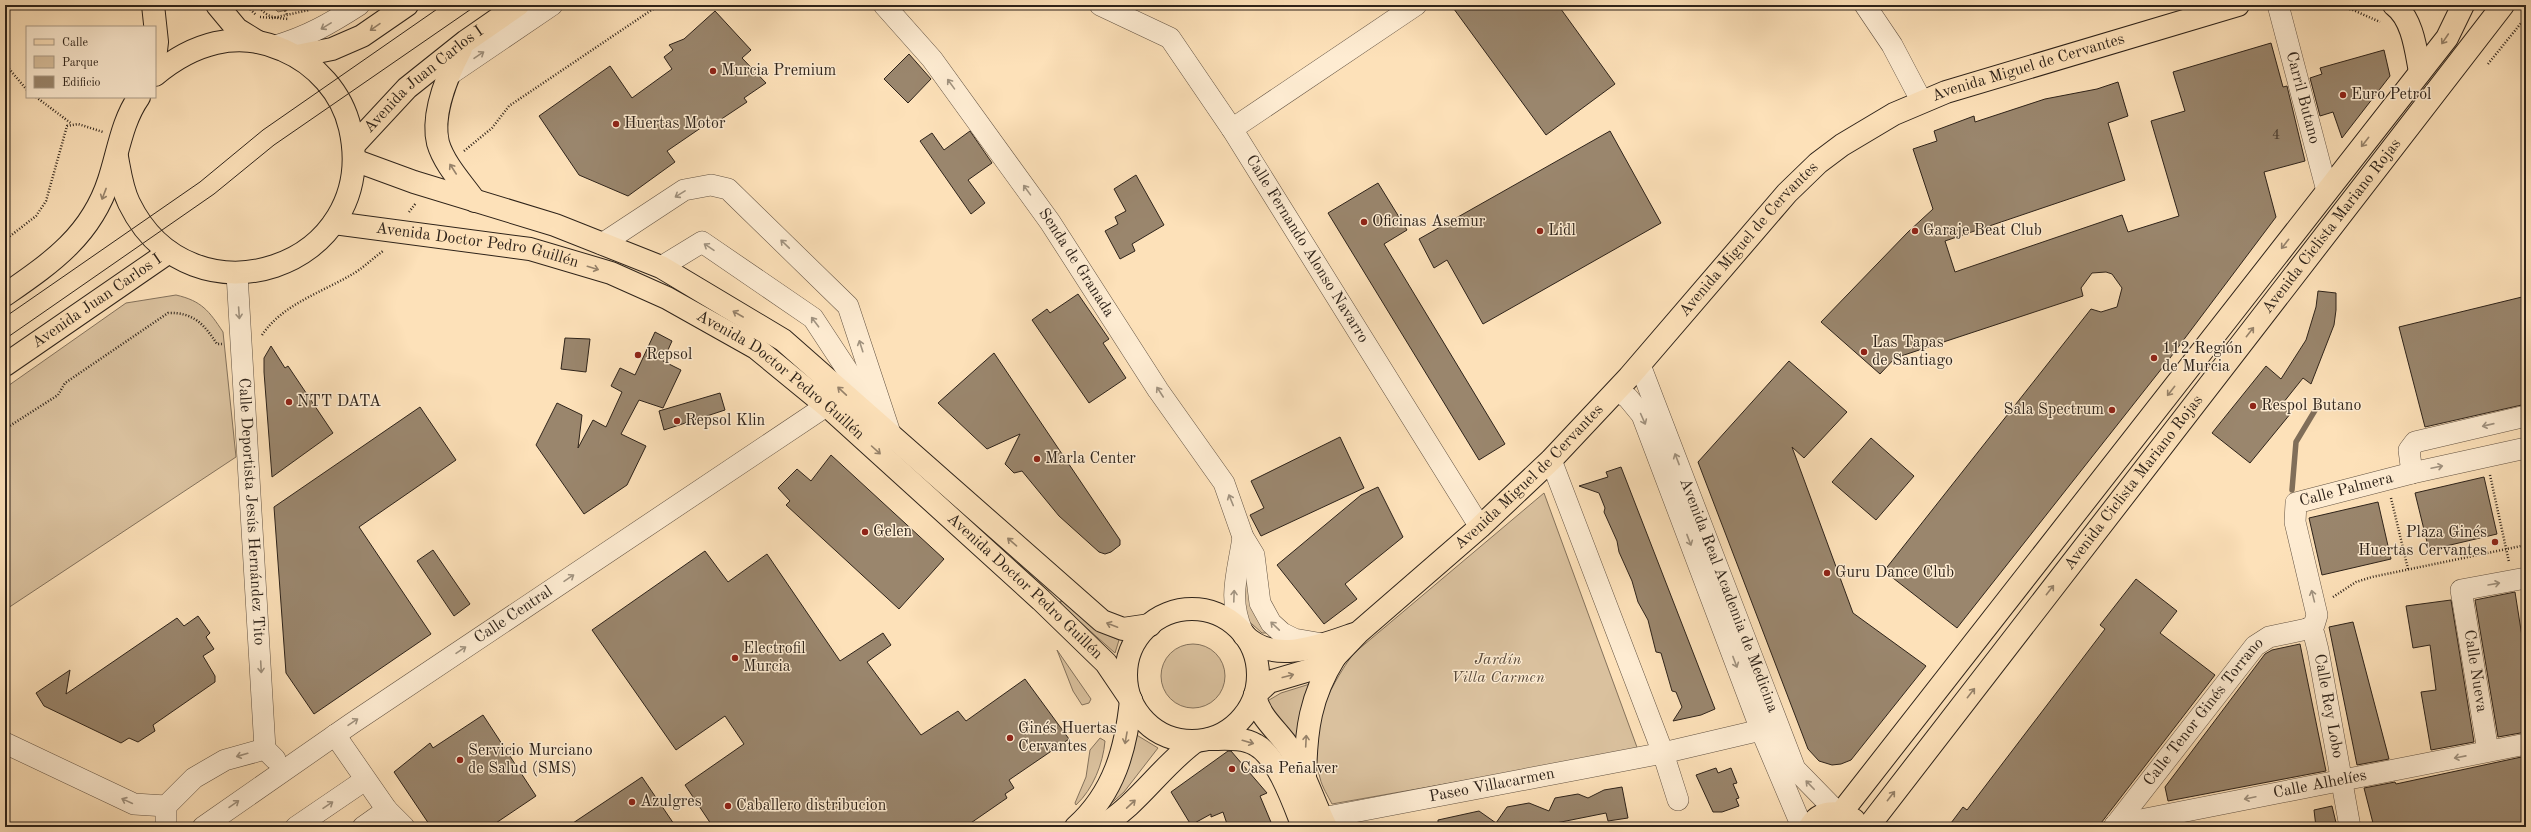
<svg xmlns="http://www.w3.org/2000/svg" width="2531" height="832" font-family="'Old Standard TT',serif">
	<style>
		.green { fill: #dac19e; stroke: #84725c }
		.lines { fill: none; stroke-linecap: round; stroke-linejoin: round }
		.stream { stroke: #806e59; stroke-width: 5.5 }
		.building { fill: #9a866d; stroke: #2e231a }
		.minor-casing { stroke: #625242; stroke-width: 22 }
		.major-casing { stroke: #2e231a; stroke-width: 24 }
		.path { stroke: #2e231a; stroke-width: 2.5; stroke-dasharray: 1 2; stroke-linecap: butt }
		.minor { stroke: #feecd2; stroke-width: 21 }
		.major { stroke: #fde1b9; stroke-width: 22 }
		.tram { stroke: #2e231a; stroke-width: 1 }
		.oneway { stroke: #a0927f }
		.oneway2 { stroke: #96826a }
		.poi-dot { fill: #8f2418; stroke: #feecd2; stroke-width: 1.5 }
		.labels { text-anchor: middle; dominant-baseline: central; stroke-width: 3; stroke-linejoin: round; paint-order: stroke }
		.number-label { font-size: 14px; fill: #493c2f }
		.street-label { font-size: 16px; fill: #2e231a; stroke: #feecd2 }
		.poi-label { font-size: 16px; fill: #2e231a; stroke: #feecd2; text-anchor: start }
		.park-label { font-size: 16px; font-style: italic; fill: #594a3b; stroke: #feecd2 }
	</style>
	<rect width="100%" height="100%" fill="#fde1b9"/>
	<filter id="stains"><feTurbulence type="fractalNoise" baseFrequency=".005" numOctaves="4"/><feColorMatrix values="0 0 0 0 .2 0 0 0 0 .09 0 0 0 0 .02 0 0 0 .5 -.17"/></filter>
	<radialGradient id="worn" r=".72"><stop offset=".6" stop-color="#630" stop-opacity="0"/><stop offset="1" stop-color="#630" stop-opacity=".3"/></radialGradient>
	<g class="green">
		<polygon points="271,5 307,5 278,12"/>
		<path d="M 176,295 C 202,301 209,311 223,332 L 236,457 L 5,610 L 5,388 L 126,303 Z"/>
		<path d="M 1544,493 L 1638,750 L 1332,804 C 1328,796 1322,787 1320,778 C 1306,732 1327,691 1353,654 Z"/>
		<polygon points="1247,569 1272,633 1262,633 1243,616 1240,593"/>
		<polygon points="1060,601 1065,602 1097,630 1119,640 1115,653 1062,606"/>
		<circle cx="1193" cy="676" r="32"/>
		<polygon points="1057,650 1091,699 1089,703 1082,705 1073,691"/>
		<polygon points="1313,683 1300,741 1264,703 1281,693"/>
		<polygon points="1135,734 1158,748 1124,792 1107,807"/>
		<path d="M 1100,738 L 1105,741 C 1103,764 1093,789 1076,805 L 1075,803 L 1086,777 L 1090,750 Z"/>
	</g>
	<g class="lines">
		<polyline class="stream" points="2292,490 2296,442 2320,402"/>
	</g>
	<g class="building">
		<polygon points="1451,5 1558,5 1615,84 1546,135"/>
		<polygon points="715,11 751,50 742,58 766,83 744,98 747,102 711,126 708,123 667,151 675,162 628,196 579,175 539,116 610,66 632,98 672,69 664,57 673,50 669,45 684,39"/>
		<polygon points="2271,43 2283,87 2287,86 2305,161 2264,172 2276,217 2170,358 1957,628 1884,571 2091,309 2101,312 2117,307 2122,288 2112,274 2106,272 2092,273 2081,288 2083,296 1895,358 1880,374 1821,322 1908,232 1933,209 1913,149 1937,141 1934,131 1974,116 1975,122 2045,99 2097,89 2118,82 2128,116 2108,123 2125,180 1945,241 1955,272 2122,215 2128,232 2179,216 2151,121 2185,111 2173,72"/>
		<polygon points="2384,50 2390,76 2342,138 2333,112 2320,116 2310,78 2322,74 2320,68"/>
		<polygon points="909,54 931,79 908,103 884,79"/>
		<polygon points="970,131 992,163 968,180 985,203 971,214 920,141 932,133 944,150"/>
		<polygon points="1610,131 1661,223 1483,324 1447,260 1434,268 1419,239"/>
		<polygon points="1136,175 1164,225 1132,244 1135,251 1120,259 1105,231 1118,224 1115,217 1126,211 1114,189"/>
		<polygon points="1378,183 1407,230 1384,244 1505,444 1479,460 1328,213"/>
		<polygon points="2318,291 2336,293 2336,310 2334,325 2311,384 2303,378 2283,403 2291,413 2250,463 2212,433 2266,366 2281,379 2306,340 2316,307"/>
		<polygon points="1078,294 1109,339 1103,343 1126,378 1089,403 1032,320 1047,309 1050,313"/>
		<polygon points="2526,296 2526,404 2425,427 2399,327"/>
		<polygon points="655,332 672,341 663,361 681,370 663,408 639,400 621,434 646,446 627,485 584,514 536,445 557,403 582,415 578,448 593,420 606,427 622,392 611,386 620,368 635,375"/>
		<polygon points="565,338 590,339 586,372 561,369"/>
		<polygon points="271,346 285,368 288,366 333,433 272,477 264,372 264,358"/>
		<polygon points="994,353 1120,540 1120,545 1111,552 1105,554 1099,552 1059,516 1022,471 1014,473 1005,464 1020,434 987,449 938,403"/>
		<polygon points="1789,361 1847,412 1804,458 1792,447 1853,613 1926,666 1851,760 1841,764 1832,765 1819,761 1808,749 1698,462"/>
		<polygon points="720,393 725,410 664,430 659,411"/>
		<polygon points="420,407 456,460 359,527 431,634 314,714 286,673 274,507"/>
		<polygon points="1340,437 1364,488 1261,536 1250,515 1264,508 1251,481"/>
		<polygon points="1871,438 1914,476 1876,520 1832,482"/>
		<polygon points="831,455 944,559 899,609 786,505 790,501 778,488 797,469 811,481"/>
		<polygon points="1621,467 1715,709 1701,715 1673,721 1682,707 1676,692 1672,691 1661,653 1656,652 1648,620 1638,602 1632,581 1619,552 1617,541 1604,512 1605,508 1599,493 1579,486 1608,477 1606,472"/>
		<polygon points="2484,477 2497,534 2429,550 2415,493"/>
		<polygon points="1378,487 1403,537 1345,584 1357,599 1324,624 1277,565 1361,495"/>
		<polygon points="2378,502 2391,559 2322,575 2309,518"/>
		<polygon points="433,550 470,604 454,616 417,561"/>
		<polygon points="705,551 728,582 767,554 840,661 883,633 891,645 867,662 921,735 958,711 966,721 1025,679 1069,739 1009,780 1014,788 1005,794 1007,798 965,827 713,827 685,785 744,744 725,716 676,750 592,630"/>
		<polygon points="2136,579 2177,611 2160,633 2215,675 2098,827 1948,827 1963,807 1967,810 2105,629 2100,625"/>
		<polygon points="2515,592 2526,662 2526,732 2498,737 2475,600"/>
		<polygon points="2451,600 2474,742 2431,750 2421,692 2436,690 2430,645 2413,648 2406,606"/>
		<polygon points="198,616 210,633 206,637 214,649 203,656 215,676 215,682 153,725 155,731 138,742 129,738 121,743 44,706 36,693 70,670 66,694 177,618 184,626"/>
		<polygon points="2353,622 2389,759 2357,765 2329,627"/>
		<polygon points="2300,644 2326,771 2168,801 2165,787 2265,654 2272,650"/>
		<polygon points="483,715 536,796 490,827 431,827 394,772 430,743 433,748"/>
		<polygon points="1228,751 1231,751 1267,793 1260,796 1273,827 1228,827 1223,812 1211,817 1211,814 1191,825 1171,792"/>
		<polygon points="2526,756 2526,827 2374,827 2364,788 2395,782 2396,784"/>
		<polygon points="1716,768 1718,773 1731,768 1737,783 1733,784 1739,798 1736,799 1739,806 1722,812 1713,812 1696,775"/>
		<polygon points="642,777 676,827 567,827"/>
		<polygon points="1622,787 1628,818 1608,821 1606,813 1536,827 1438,827 1438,820 1479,811 1496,823 1507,807 1529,803 1549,811 1555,798 1578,794 1588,798 1604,790"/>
		<polygon points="2332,806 2337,827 2316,827 2314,810"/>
	</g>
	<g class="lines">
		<defs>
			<g id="minor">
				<path id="s1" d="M 884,5 L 932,59 L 1050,222 L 1158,390 L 1224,483 L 1243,537 L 1254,555 L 1260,603 L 1271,623 L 1282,633 L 1294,639 L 1323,644"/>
				<path id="s2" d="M 1100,5 L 1170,38 L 1232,129 L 1480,527"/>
				<polyline points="1865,5 1892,45 1922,102"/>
				<path id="s3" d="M 2278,5 L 2327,191"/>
				<path d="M 275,46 C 307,37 331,23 359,5"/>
				<polyline points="446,77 552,5"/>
				<polyline points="1232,129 1416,5"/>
				<polyline points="602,244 684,190 711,185 728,189 848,306 891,436"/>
				<polyline points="661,267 702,242 813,318 876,414"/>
				<path id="s4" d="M 237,274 L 265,749"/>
				<path id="s5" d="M 1640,365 L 1795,769 L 1838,813"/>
				<polyline points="1617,390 1628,398 1642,415 1761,730 1802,827"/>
				<polyline points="1551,460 1663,753 1678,800"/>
				<polyline points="2412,473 2409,450 2415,442 2526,416"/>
				<path id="s6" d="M 2307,629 L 2314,625 L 2317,615 L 2295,522 L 2296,503 L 2412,473 L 2526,448"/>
				<path d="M 1243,633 C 1227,598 1238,573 1243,537"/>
				<polyline points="335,735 387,810 363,827"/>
				<polyline points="5,743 134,804 166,806"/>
				<polyline points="2488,751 2461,590 2526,578"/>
				<polyline points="387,810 404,827"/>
				<path id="s7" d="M 1322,818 L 1663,753 L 1761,730 L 1774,731"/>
				<path id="s8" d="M 2115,825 L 2526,744"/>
				<polyline points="166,827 166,806 194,778 225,760 265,749 275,759"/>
				<path id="s9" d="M 203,827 L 351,724 L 826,406"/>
				<polyline points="296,827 365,780"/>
				<path id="s10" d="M 2114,827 L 2255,646 L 2269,637 L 2307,629 L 2314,634 L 2318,650 L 2350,827"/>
			</g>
			<g id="major">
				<polyline points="153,5 157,42 155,59"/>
				<polyline points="217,5 237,29 258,42"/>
				<path d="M 2394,5 C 2413,19 2416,51 2420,72"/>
				<path d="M 461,49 C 448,74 431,114 438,143 C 444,164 463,184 475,201"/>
				<polyline points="297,56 332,49 362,36 407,5"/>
				<path id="s11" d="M 354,145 L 407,88 L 466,41 L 518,5"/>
				<path d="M 117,157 C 120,173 122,189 129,203 C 191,331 382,268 350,128 C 342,93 316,64 283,50 C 237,29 192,44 155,75"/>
				<polyline points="354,160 414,182 555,225 661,267 783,340 1102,621 1123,629 1150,625"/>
				<path id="s12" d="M 334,223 L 530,249 L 611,273 L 667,298 L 756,348 L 834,412 L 1041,600 L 1106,663 L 1131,700"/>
				<path d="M 5,295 C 51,263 91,236 109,180 C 118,153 122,121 139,97"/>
				<path id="s13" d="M 5,365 L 169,252"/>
				<circle cx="1192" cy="675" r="66"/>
				<path d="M 1244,635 C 1273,665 1320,646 1354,634"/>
				<path id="s14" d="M 1255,695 L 1269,682 L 1313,669 L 1335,657 L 1359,632 L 1480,527 L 1551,460 L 1629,377 L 1787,193 L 1818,163 L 1842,145 L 1894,114 L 1946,92 L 2238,5"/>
				<path d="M 1255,695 C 1259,718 1278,730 1290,749 C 1305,773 1313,801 1326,827"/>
				<path d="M 1210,739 C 1225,739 1243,737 1256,745 C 1278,757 1294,804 1303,827"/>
				<path d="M 1305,776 C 1306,730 1310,697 1335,657"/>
				<polyline points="1841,813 2447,38 2463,5"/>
				<path d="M 1076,827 C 1114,793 1126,749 1131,700"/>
				<path d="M 1100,827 C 1138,805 1161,766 1196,741"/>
				<path d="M 1810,827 C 1819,810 1839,810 1854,820"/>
				<path id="s15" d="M 1868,827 L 2503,5"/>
			</g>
		</defs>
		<use href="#minor" class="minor-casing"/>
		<use href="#major" class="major-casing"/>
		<g class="path">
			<polyline points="246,5 256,15"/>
			<path d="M 258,5 C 265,17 275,18 288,19"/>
			<polyline points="283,5 287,15"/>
			<polyline points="2332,5 2353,10 2380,22"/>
			<polyline points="260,17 273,18 309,10"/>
			<polyline points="5,64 27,90"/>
			<polyline points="2488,64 2526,17"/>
			<polyline points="36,97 72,124"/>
			<polyline points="464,151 492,128 509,106 659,5"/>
			<polyline points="409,212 416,203"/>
			<polyline points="5,240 36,216 46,201 67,126 78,124 103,132"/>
			<path d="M 262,335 C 282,305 320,293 351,275 C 362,269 372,259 383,251"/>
			<path d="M 5,429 L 58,395 L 65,383 L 168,313 C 193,312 204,324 217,344 L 222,344"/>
			<polyline points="2490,475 2509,562"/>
			<polyline points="2391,498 2408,569"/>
			<polyline points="2333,597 2356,582 2372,577 2526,545"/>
		</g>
		<use href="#minor" class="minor"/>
		<use href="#major" class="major"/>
		<g class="tram">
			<polyline points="5,317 200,182 263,130 443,5"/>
			<polyline points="5,339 214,194 274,145 477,5"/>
		</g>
	</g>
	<defs><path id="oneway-shaft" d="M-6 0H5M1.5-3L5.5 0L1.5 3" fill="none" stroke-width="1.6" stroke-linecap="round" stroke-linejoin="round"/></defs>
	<g class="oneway">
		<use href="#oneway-shaft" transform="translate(326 26) rotate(149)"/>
		<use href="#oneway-shaft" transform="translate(479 55) rotate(-34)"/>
		<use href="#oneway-shaft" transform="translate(951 84) rotate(-126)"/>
		<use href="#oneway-shaft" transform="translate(1027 190) rotate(-126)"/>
		<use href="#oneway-shaft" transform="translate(680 194) rotate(148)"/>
		<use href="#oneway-shaft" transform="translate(785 244) rotate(-136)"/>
		<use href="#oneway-shaft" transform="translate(709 247) rotate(-146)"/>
		<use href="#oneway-shaft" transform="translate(239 313) rotate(86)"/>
		<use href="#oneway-shaft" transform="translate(815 322) rotate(-127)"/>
		<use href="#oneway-shaft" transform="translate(861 346) rotate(-108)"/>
		<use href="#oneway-shaft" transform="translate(1160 392) rotate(-123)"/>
		<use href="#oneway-shaft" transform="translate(1643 419) rotate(66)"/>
		<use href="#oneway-shaft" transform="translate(2488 425) rotate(167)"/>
		<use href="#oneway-shaft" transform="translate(1677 459) rotate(-111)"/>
		<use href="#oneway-shaft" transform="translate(2437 467) rotate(-12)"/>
		<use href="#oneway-shaft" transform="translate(1231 500) rotate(-112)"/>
		<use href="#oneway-shaft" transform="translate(1689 540) rotate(69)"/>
		<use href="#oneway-shaft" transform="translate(569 578) rotate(-34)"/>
		<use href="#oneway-shaft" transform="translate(2494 584) rotate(-10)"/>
		<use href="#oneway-shaft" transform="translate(1234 596) rotate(-88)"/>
		<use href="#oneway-shaft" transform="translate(2313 596) rotate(-104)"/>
		<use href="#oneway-shaft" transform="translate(1275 626) rotate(-136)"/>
		<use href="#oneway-shaft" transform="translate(461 650) rotate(-34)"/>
		<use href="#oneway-shaft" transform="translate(1735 662) rotate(69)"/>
		<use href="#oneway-shaft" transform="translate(261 667) rotate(87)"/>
		<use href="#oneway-shaft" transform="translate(353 722) rotate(-34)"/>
		<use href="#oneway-shaft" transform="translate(242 755) rotate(164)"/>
		<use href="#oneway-shaft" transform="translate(2460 757) rotate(169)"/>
		<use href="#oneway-shaft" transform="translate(1810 785) rotate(-134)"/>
		<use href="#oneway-shaft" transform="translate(2250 798) rotate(168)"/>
		<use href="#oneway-shaft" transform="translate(127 801) rotate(-155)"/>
		<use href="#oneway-shaft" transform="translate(234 804) rotate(-35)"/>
		<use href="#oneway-shaft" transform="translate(328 805) rotate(-34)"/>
	</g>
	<g class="oneway2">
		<use href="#oneway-shaft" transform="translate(375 27) rotate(145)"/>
		<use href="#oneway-shaft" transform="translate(2445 39) rotate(124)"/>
		<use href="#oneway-shaft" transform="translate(2365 142) rotate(128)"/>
		<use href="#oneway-shaft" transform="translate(453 169) rotate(-123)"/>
		<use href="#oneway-shaft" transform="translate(104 194) rotate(111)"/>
		<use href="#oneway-shaft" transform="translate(2285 244) rotate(128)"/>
		<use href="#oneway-shaft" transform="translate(593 268) rotate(17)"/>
		<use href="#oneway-shaft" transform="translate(738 314) rotate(-150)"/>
		<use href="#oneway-shaft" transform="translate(2250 332) rotate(-52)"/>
		<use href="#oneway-shaft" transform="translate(842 391) rotate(-137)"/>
		<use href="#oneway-shaft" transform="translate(2171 391) rotate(128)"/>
		<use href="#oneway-shaft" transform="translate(876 450) rotate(42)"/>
		<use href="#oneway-shaft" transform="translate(1012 542) rotate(-139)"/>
		<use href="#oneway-shaft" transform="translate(2050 590) rotate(-52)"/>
		<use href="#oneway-shaft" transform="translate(1112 625) rotate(-159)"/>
		<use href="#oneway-shaft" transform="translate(1288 676) rotate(-15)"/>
		<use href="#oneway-shaft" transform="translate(1971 693) rotate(-52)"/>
		<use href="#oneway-shaft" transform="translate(1126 738) rotate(100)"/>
		<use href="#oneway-shaft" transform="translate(1306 741) rotate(-87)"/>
		<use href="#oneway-shaft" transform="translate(1248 742) rotate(16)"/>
		<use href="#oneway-shaft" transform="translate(1891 796) rotate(-52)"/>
		<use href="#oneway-shaft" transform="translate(1131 804) rotate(-43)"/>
	</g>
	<g class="poi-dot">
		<circle cx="713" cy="71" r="4"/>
		<circle cx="2343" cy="95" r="4"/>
		<circle cx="616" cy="124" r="4"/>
		<circle cx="1364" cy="222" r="4"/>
		<circle cx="1540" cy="231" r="4"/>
		<circle cx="1915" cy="231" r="4"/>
		<circle cx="1864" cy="352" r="4"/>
		<circle cx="638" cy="355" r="4"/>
		<circle cx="2154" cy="358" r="4"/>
		<circle cx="289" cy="402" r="4"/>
		<circle cx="2253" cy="406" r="4"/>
		<circle cx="2112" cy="410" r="4"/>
		<circle cx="677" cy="421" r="4"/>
		<circle cx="1037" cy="459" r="4"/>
		<circle cx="865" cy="532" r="4"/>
		<circle cx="2495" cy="542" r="4"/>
		<circle cx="1827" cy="573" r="4"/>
		<circle cx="735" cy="658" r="4"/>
		<circle cx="1010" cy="738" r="4"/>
		<circle cx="460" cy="760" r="4"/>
		<circle cx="1232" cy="769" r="4"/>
		<circle cx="632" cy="802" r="4"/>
		<circle cx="728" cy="806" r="4"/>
	</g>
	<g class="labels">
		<g class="number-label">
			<text x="2276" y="135">4</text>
		</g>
		<g class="street-label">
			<text stroke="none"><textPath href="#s14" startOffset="1015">Avenida Miguel de Cervantes</textPath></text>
			<text stroke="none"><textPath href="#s11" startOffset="96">Avenida Juan Carlos I</textPath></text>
			<text stroke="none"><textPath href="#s3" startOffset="96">Carril Butano</textPath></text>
			<text stroke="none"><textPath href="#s15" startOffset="759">Avenida Ciclista Mariano Rojas</textPath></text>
			<text stroke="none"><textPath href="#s14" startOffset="679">Avenida Miguel de Cervantes</textPath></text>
			<text stroke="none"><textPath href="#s12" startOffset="145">Avenida Doctor Pedro Guillén</textPath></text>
			<text stroke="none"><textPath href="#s2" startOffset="329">Calle Fernando Alonso Navarro</textPath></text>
			<text stroke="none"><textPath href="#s1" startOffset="322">Senda de Granada</textPath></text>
			<text stroke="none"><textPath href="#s13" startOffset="112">Avenida Juan Carlos I</textPath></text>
			<text stroke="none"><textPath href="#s12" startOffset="481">Avenida Doctor Pedro Guillén</textPath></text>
			<text stroke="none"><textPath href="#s14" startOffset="355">Avenida Miguel de Cervantes</textPath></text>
			<text stroke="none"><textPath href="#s15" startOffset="435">Avenida Ciclista Mariano Rojas</textPath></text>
			<text stroke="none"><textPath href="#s6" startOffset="185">Calle Palmera</textPath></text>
			<text stroke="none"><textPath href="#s4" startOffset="238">Calle Deportista Jesús Hernández Tito</textPath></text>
			<text stroke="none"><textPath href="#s12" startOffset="805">Avenida Doctor Pedro Guillén</textPath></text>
			<text stroke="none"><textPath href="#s5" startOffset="247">Avenida Real Academia de Medicina</textPath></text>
			<text stroke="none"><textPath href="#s9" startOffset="376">Calle Central</textPath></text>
			<text transform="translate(2475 671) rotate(81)">Calle Nueva</text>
			<text stroke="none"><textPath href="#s10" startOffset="367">Calle Rey Lobo</textPath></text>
			<text stroke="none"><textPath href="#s10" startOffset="146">Calle Tenor Ginés Torrano</textPath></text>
			<text stroke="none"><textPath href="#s8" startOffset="209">Calle Alhelíes</textPath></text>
			<text stroke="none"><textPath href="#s7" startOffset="173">Paseo Villacarmen</textPath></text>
		</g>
		<g class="poi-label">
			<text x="721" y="71">Murcia Premium</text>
			<text x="2351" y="95">Euro Petrol</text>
			<text x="624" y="124">Huertas Motor</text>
			<text x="1372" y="222">Oficinas Asemur</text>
			<text x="1548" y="231">Lidl</text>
			<text x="1923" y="231">Garaje Beat Club</text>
			<text x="1872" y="343">Las Tapas<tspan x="1872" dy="18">de Santiago</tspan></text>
			<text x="2162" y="349">112 Región<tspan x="2162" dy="18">de Murcia</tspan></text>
			<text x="646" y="355">Repsol</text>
			<text x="297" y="402">NTT DATA</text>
			<text x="2261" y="406">Respol Butano</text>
			<text x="2104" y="410" text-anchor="end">Sala Spectrum</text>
			<text x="685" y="421">Repsol Klin</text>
			<text x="1045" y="459">Marla Center</text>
			<text x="873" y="532">Gelen</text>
			<text x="2487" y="533" text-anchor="end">Plaza Ginés<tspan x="2487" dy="18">Huertas Cervantes</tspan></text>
			<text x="1835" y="573">Guru Dance Club</text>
			<text x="743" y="649">Electrofil<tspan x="743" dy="18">Murcia</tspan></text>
			<text x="1018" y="729">Ginés Huertas<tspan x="1018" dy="18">Cervantes</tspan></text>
			<text x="468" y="751">Servicio Murciano<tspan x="468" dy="18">de Salud (SMS)</tspan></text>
			<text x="1240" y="769">Casa Peñalver</text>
			<text x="640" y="802">Azulgres</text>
			<text x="736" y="806">Caballero distribucion</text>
		</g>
		<g class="park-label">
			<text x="1498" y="660">Jardín<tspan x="1498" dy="18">Villa Carmen</tspan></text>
		</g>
	</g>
	<rect width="2531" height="832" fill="none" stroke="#fde1b9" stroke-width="20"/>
	<rect x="6" y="6" width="2519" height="820" fill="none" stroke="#2e231a" stroke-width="2"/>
	<rect x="10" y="10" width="2511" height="812" fill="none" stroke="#2e231a"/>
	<rect x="26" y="26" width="130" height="72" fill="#feecd2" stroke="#ab9c88"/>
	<rect x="34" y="39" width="20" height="6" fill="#fde1b9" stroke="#ab9c88"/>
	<text x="62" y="46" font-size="12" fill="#2e231a">Calle</text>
	<rect x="34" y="56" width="20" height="12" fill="#dac19e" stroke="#ab9c88"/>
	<text x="62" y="66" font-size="12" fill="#2e231a">Parque</text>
	<rect x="34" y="76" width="20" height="12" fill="#9a866d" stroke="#ab9c88"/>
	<text x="62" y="86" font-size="12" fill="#2e231a">Edificio</text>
	<rect width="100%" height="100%" filter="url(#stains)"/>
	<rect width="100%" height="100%" fill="url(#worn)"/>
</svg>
